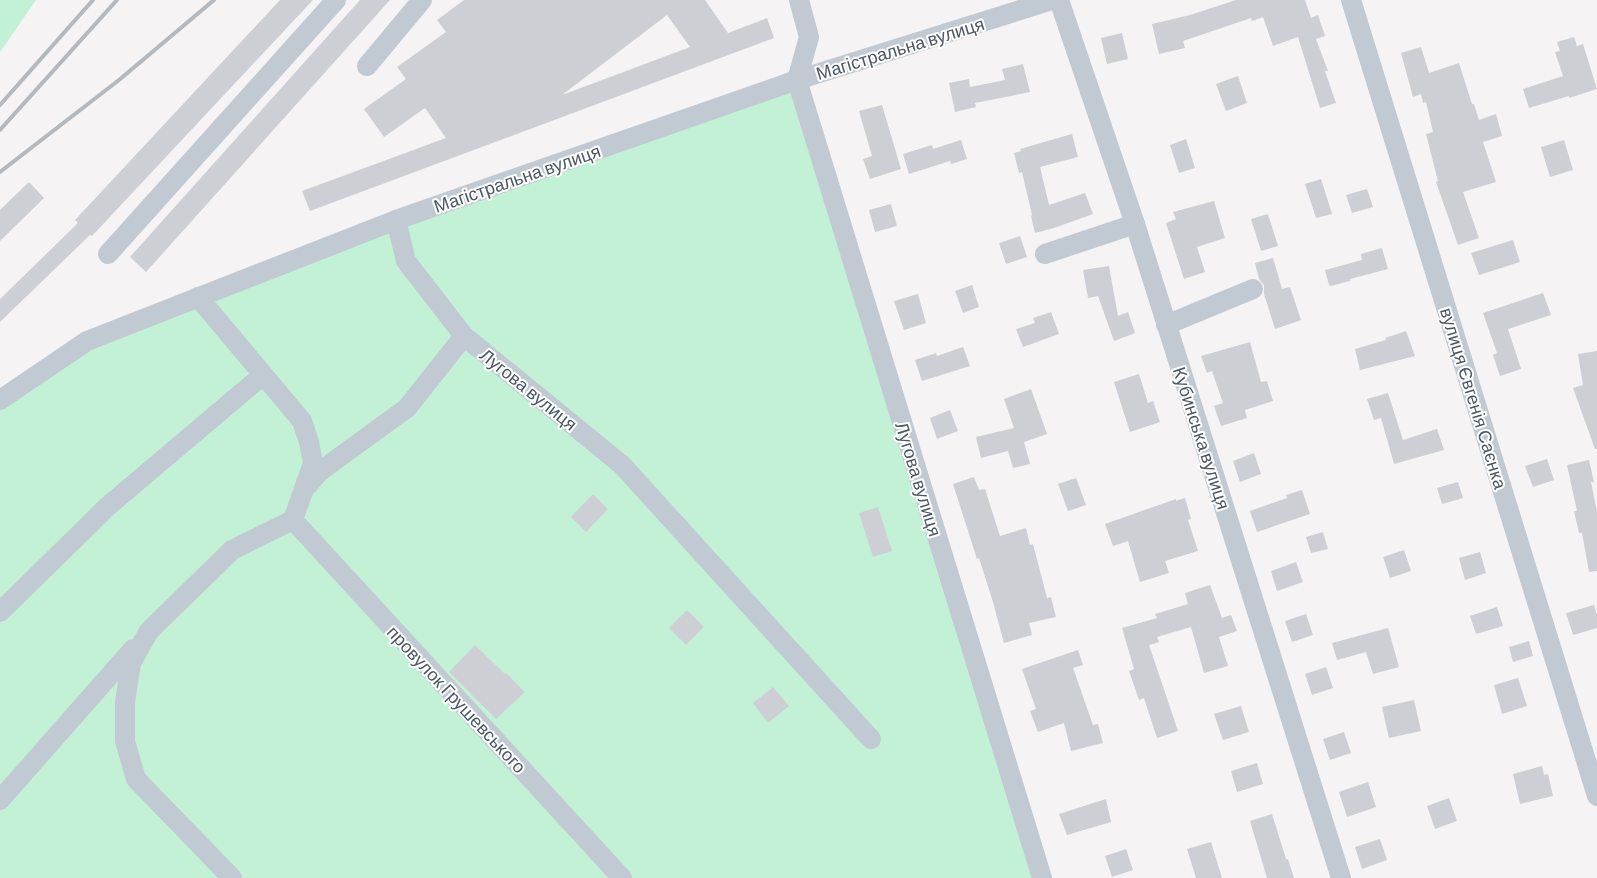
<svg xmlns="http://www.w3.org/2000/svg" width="1597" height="878" font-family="Barlow,sans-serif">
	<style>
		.green { fill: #c3f1d5 }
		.building { fill: #cdcfd5; fill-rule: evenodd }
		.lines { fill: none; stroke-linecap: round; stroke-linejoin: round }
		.minor { stroke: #c1cad2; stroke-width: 20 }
		.rail { stroke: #b5b8bd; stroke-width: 4 }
		.labels { text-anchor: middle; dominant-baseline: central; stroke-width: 4; stroke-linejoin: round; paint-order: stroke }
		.street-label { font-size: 18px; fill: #4a5661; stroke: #fff }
	</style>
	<rect width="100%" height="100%" fill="#f5f3f3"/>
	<g class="green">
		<polygon points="0,0 36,0 0,52"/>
		<polygon points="797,80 1042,878 0,878 0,400 87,341"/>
	</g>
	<g class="building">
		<polygon points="280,0 313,0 92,236 90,235 0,322 0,299 78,223 75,220"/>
		<polygon points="360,0 390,0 146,272 130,257"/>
		<path d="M 464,0 L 705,0 L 728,33 L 767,18 L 774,38 L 310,211 L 302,191 L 446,138 L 425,108 L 384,137 L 364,109 L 406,79 L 397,67 L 446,32 L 437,20 ZM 667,15 L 690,47 L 562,95 Z"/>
		<polygon points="1236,0 1305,0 1311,18 1318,15 1325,36 1316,39 1328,71 1325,71 1336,103 1320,108 1298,37 1273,46 1263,17 1252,21 1251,18 1183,41 1185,48 1159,54 1152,24 1190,15"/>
		<polygon points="1122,33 1128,59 1107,64 1101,38"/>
		<polygon points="1574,37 1577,46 1583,44 1597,89 1569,98 1569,96 1529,108 1523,89 1563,76 1555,52 1560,51 1557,42"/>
		<polygon points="1421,47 1429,73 1459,63 1472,104 1474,104 1479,120 1496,114 1502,136 1483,142 1496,182 1463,192 1479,238 1458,245 1436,182 1438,181 1426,134 1433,132 1426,102 1423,103 1421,94 1413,97 1401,53"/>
		<polygon points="1023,64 1030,92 975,103 976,107 955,112 949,83 969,79 970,87 1005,80 1002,69"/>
		<polygon points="1238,76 1247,103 1226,111 1216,84"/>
		<polygon points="882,105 901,169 870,179 863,159 872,156 859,111"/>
		<polygon points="1072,134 1078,157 1040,167 1049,205 1085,193 1093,214 1054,228 1035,233 1031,216 1032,215 1022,172 1019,173 1014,153 1021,151 1020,149"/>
		<polygon points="1186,139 1195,168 1179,173 1170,145"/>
		<polygon points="961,140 967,159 951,164 950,161 909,174 903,154 932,145 933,149"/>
		<polygon points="1564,140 1573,170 1550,177 1541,147"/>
		<polygon points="1321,179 1332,214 1316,218 1305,184"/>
		<polygon points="29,182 44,198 0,241 0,210"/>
		<polygon points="1367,189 1373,207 1352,213 1346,195"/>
		<polygon points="1214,201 1225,238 1197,247 1205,272 1184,279 1166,223 1176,219 1173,212"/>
		<polygon points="891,204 897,226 875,232 869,210"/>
		<polygon points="1268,214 1278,246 1261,251 1251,219"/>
		<polygon points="1020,236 1027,257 1006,264 999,243"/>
		<polygon points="1513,240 1520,262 1479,275 1471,253"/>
		<polygon points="1382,248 1388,269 1350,279 1350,281 1331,286 1329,285 1325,270 1362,260 1361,254"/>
		<polygon points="1273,258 1282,289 1290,287 1301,320 1275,329 1264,294 1264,285 1259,279 1255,263"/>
		<polygon points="1109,266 1118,316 1128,312 1135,333 1114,341 1098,296 1088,298 1083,270"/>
		<polygon points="972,285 979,307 963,313 955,291"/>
		<polygon points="1543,293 1551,315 1508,329 1521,369 1500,376 1493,355 1497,353 1483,313"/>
		<polygon points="918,294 926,323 904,330 894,301"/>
		<polygon points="1051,312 1059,334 1023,347 1016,329 1035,323 1033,318"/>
		<polygon points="1406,331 1415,356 1360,370 1355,349 1386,340 1385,338"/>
		<polygon points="1250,342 1261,382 1267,381 1273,401 1245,410 1247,418 1221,426 1214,406 1223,403 1212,371 1207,373 1201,356"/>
		<polygon points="963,347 970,366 922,381 915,360 936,353 937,356"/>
		<polygon points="1597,351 1597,449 1595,449 1573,388 1583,385 1578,354"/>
		<polygon points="1139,374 1148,403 1153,401 1160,422 1130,432 1114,382"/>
		<polygon points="1031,389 1047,434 1024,442 1030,464 1013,468 1008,451 981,458 976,437 1014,428 1004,399"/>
		<polygon points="1388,393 1403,440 1437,429 1444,450 1394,464 1381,418 1374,420 1367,399"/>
		<polygon points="950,410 958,431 937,439 930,418"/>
		<polygon points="1254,453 1261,474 1240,482 1233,461"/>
		<polygon points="1547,459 1554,480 1533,487 1525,466"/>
		<polygon points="1589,460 1594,482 1591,482 1597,511 1597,571 1589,572 1582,533 1579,533 1574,511 1577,511 1567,465"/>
		<polygon points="974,477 979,490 985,489 1000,536 1026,528 1030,545 1033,544 1047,598 1051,597 1056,617 1029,623 1032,635 1004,643 993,602 979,558 977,559 953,484"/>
		<polygon points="1076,478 1086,505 1068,511 1058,484"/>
		<polygon points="1458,482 1463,498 1442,504 1437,488"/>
		<polygon points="1302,490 1310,514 1257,532 1250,511 1287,498 1286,495"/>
		<polygon points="593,494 608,509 586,532 571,517"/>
		<polygon points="1185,498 1191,519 1188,520 1198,551 1165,561 1169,573 1140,582 1128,541 1113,546 1105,524 1176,499 1176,501"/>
		<polygon points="878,507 892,551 873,557 859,513"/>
		<polygon points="1323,532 1328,549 1311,553 1306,537"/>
		<polygon points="1404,550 1411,571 1390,578 1383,557"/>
		<polygon points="1480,552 1486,573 1465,580 1459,558"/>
		<polygon points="1296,562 1303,582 1277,591 1271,571"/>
		<polygon points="1210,585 1222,618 1231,615 1237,631 1219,637 1228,666 1204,673 1191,627 1157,637 1159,642 1149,645 1178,731 1157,738 1144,698 1139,700 1129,671 1134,669 1122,628 1157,618 1155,614 1188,604 1185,593"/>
		<polygon points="1594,605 1597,615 1597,628 1573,635 1566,613"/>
		<polygon points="1497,607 1503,626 1476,634 1470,616"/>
		<polygon points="687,610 704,627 686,645 669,628"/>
		<polygon points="1306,614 1313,635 1292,642 1285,621"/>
		<polygon points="1388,628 1399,667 1373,674 1366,652 1337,660 1332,643"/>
		<polygon points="1529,641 1533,656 1513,662 1509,647"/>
		<polygon points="475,645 505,674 506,673 525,692 496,719 449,672"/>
		<polygon points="1078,650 1083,665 1073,668 1093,725 1098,724 1103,743 1071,751 1064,723 1038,732 1030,711 1036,709 1022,669"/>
		<polygon points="1326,667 1333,688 1312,695 1305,674"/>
		<polygon points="1518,678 1527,706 1502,714 1494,685"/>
		<polygon points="773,687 789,706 768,723 753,703"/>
		<polygon points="1414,700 1421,731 1389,738 1382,707"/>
		<polygon points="1241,706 1249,732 1223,740 1214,714"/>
		<polygon points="1344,732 1351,753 1330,760 1323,739"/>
		<polygon points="1257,763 1263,784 1237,792 1231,771"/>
		<polygon points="1542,766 1544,775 1548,774 1553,796 1520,804 1513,774"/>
		<polygon points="1368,782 1376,807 1347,817 1339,792"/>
		<polygon points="1449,798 1457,821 1435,829 1427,806"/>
		<polygon points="1106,799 1111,822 1067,835 1059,814"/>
		<polygon points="1272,814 1286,859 1288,859 1294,878 1267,878 1250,821"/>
		<polygon points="1380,839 1387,860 1362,869 1355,847"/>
		<polygon points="1211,842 1222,878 1196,878 1187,849"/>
		<polygon points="1126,849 1133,870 1112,877 1105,856"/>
	</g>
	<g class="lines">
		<g class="minor">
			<polyline points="1059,0 1135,224 1341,878"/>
			<polyline points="1351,0 1597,796"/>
			<polyline points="367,66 422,0"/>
			<polyline points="797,80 1042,878"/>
			<polyline points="797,80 809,37 799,0"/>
			<polyline points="396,220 406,261 464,336 622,465 871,739"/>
			<polyline points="108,254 336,0"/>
			<polyline points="1045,254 1135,224"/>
			<polyline points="198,297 302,421 309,442 313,463 293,520 232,550 149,631 131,663 125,702 125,741 136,779 232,878"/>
			<polyline points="1166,325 1253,289"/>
			<polyline points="0,400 87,341 396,220 797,80 1052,0"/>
			<polyline points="308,485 319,472 407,408 464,336"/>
			<polyline points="293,520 622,878"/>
			<polyline points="0,612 107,507 263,375"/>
			<polyline points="0,800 133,649"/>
		</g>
		<g class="rail">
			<polyline points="0,105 93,0"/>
			<polyline points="0,130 117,0"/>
			<polyline points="0,172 119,80 214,0"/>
		</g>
	</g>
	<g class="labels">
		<g class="street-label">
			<text transform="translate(900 48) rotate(-17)">Магістральна вулиця</text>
			<text transform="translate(517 178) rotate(-19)">Магістральна вулиця</text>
			<text transform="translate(529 389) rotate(39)">Лугова вулиця</text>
			<text transform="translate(1474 398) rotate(73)">вулиця Євгенія Саєнка</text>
			<text transform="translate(1202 438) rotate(72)">Кубинська вулиця</text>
			<text transform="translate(919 479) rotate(73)">Лугова вулиця</text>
			<text transform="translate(457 699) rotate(47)">провулок Грушевського</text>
		</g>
	</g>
</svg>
